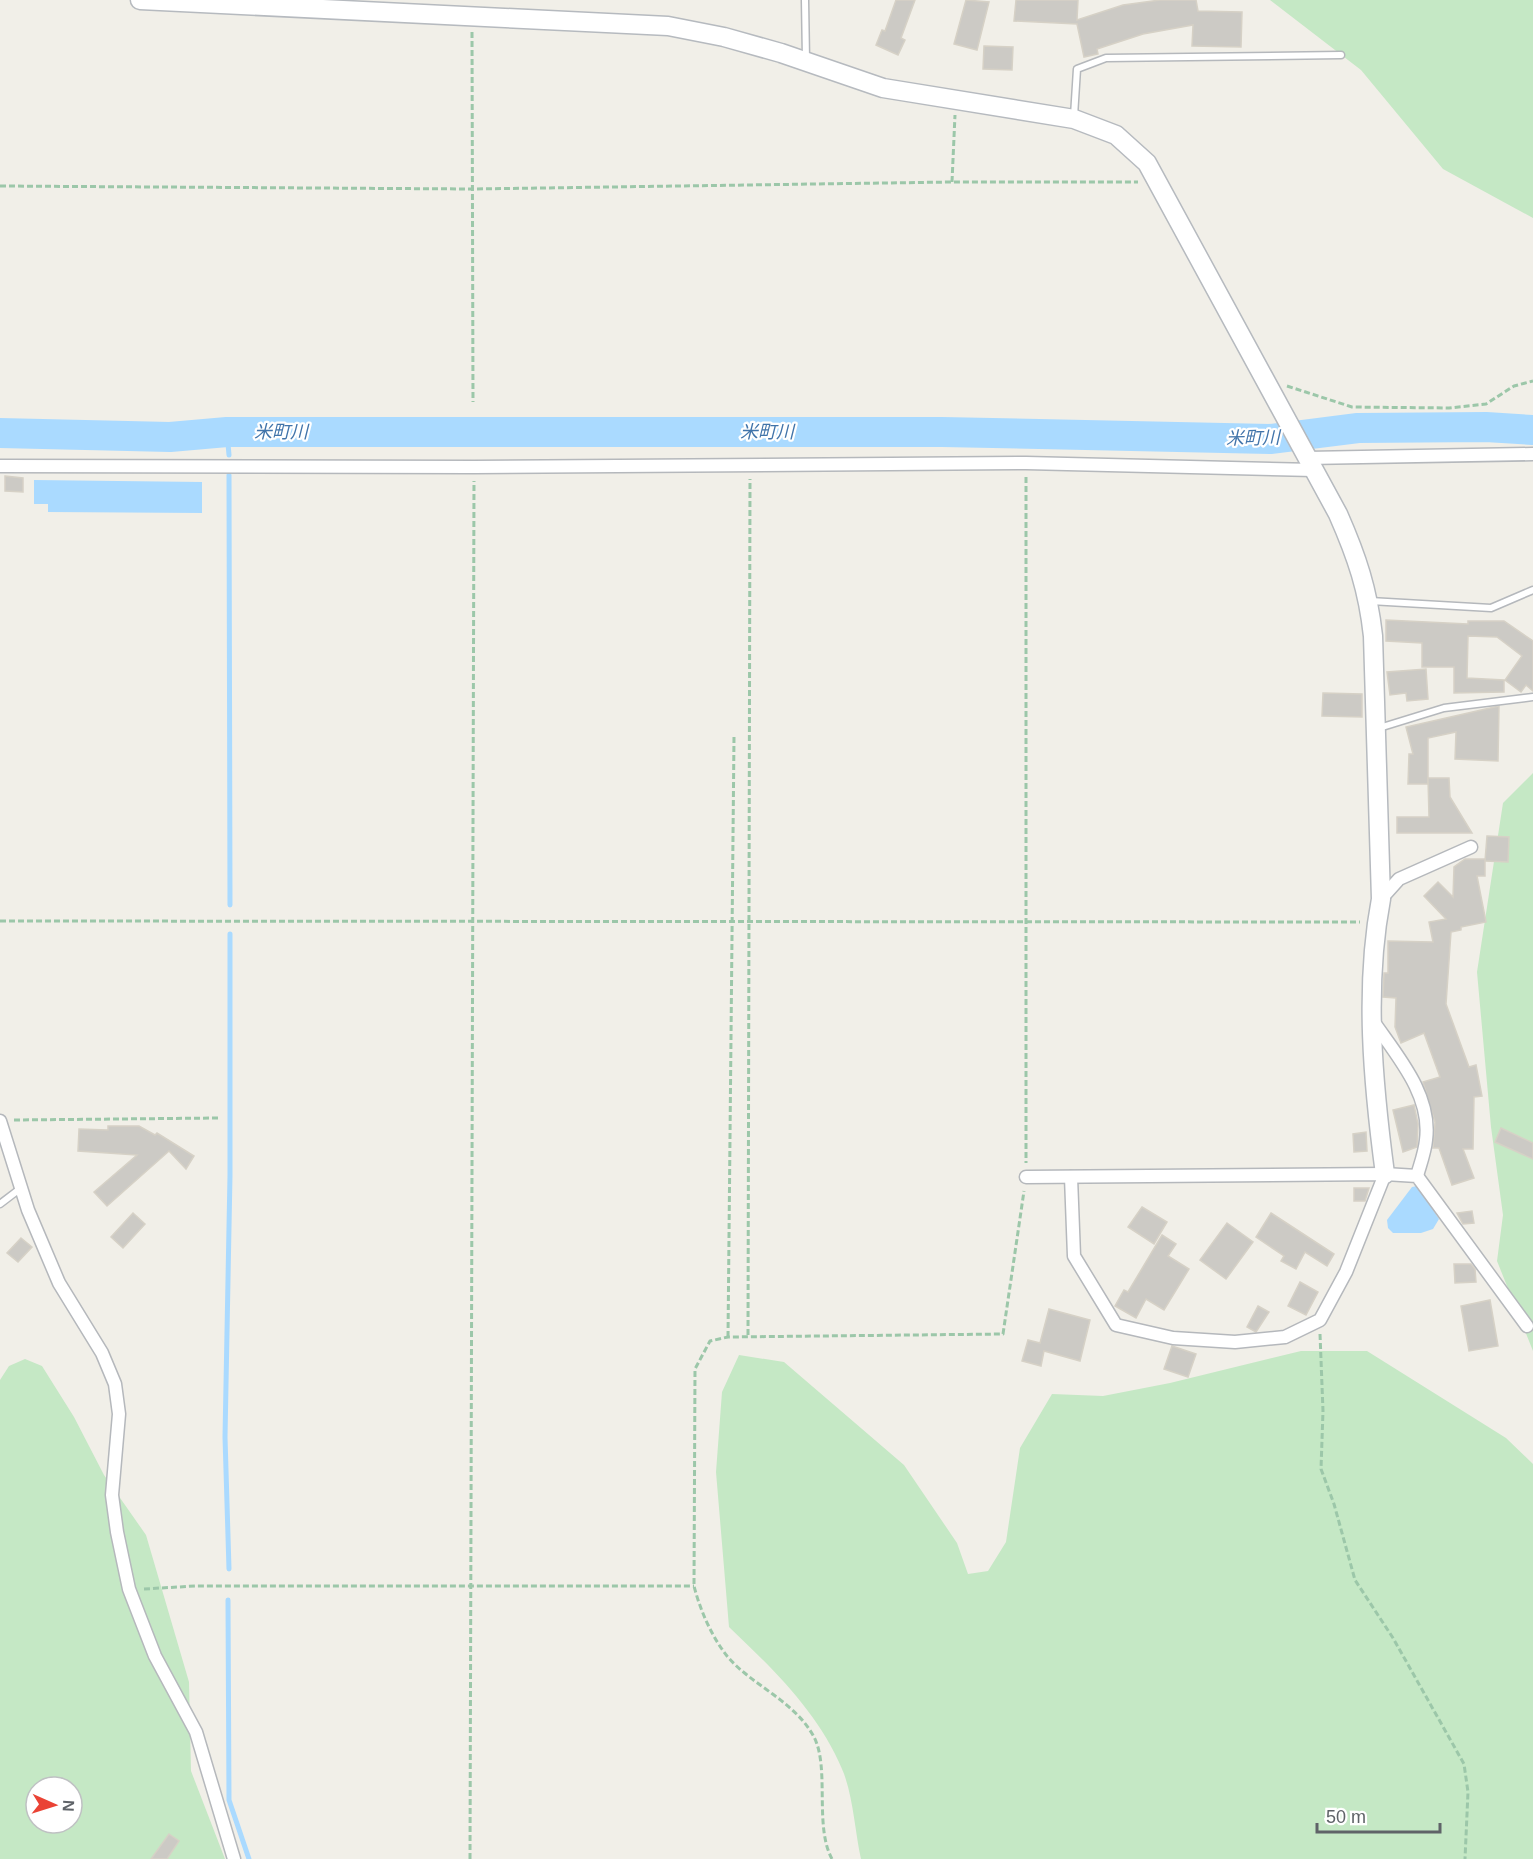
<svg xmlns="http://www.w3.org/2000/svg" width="1533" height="1859" font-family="Helvetica,'Noto Sans JP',sans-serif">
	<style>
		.green { fill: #c5e8c5; fill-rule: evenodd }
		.water { fill: #aadaff }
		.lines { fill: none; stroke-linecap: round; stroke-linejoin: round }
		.stream { stroke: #aadaff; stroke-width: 5 }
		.river { stroke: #aadaff; stroke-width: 30 }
		.building { fill: #cccac5; stroke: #d6d1c6; stroke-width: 1.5 }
		.lane-casing { stroke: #b5b8bc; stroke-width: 9 }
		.street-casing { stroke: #b5b8bc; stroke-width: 15 }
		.secondary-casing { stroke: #b6babf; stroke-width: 21 }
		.path { stroke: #9cc7a9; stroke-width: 3; stroke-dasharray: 6 3; stroke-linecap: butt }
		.lane { stroke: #fff; stroke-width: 6 }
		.street { stroke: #fff; stroke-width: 12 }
		.secondary { stroke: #fff; stroke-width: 18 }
		.labels { text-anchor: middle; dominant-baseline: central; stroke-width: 4.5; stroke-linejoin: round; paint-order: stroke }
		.water-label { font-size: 18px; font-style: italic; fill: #4174aa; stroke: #fff }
	</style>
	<rect width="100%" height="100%" fill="#f1efe8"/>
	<g class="green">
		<polygon points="1270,0 1533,0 1533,218 1443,169 1361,70"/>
		<polygon points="1533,773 1533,1351 1497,1261 1503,1215 1491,1127 1477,972 1503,803"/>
		<path d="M 1301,1351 L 1367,1351 L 1506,1438 L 1533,1464 L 1533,1859 L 861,1859 C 855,1832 853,1794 842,1769 C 818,1712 773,1669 729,1627 L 716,1472 L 722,1392 L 739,1355 L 784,1362 L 904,1465 L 957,1543 L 968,1574 L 988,1571 L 1006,1542 L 1020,1448 L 1052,1394 L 1103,1396 L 1170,1383 Z"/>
		<path d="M 25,1359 L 42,1366 L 74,1417 L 104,1475 L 146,1535 L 189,1682 L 191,1771 L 225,1859 L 0,1859 L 0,1380 L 9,1366 ZM 36,1787 L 72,1787 L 72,1823 L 36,1823 Z"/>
	</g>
	<g class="water">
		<polygon points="34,480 202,482 202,513 48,512 48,504 34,504"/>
		<polygon points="1417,1186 1439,1219 1433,1229 1421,1233 1393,1233 1388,1228 1387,1220 1412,1187"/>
	</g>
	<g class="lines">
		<g class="stream">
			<polyline points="227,432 229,455"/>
			<polyline points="229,475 230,905"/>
			<polyline points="229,1569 225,1437 230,1175 230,934"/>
			<polyline points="228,1600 229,1800 249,1859"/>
		</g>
		<polyline class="river" points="0,433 170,437 227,432 942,432 1270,439 1358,428 1486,427 1533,430"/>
	</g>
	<g class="building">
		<polygon points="896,0 915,0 901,38 905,40 898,55 876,45 882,30 885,31"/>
		<polygon points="966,0 989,2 977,50 954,44"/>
		<polygon points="1016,0 1078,0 1077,20 1123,5 1160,0 1196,0 1198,11 1242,12 1241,47 1192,46 1193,25 1143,34 1097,49 1098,54 1084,57 1077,24 1014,21"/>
		<polygon points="984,46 1013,47 1012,70 983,69"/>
		<polygon points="5,476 23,478 23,492 5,491"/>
		<polygon points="1386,620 1468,624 1468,621 1504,621 1533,641 1533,691 1526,685 1521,692 1505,680 1522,656 1497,637 1468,636 1467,678 1504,680 1504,692 1454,693 1454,667 1422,667 1422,643 1386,641"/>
		<polygon points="1426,669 1428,699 1407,701 1406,693 1390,695 1387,672"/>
		<polygon points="1323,693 1362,694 1362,717 1322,716"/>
		<polygon points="1499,706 1498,761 1455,759 1456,732 1428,738 1428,784 1408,784 1409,754 1413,754 1406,727"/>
		<polygon points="1428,778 1449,778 1450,797 1472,833 1397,833 1397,817 1429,817"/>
		<polygon points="1487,836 1509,837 1508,862 1485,861"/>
		<polygon points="1465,859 1485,859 1485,876 1477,876 1486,922 1461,927 1461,930 1451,932 1446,1004 1469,1067 1476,1065 1482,1096 1474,1097 1473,1149 1463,1149 1474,1178 1452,1185 1439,1148 1433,1148 1435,1122 1423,1082 1440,1077 1424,1033 1401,1043 1395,1027 1396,998 1383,997 1384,973 1388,973 1388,941 1433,942 1429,922 1446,919 1424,896 1438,882 1453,897 1454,867"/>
		<polygon points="1414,1105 1418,1124 1417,1147 1403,1152 1393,1110"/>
		<polygon points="108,1126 139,1126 155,1135 157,1133 194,1156 186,1169 169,1151 107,1206 94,1192 137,1155 78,1151 79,1129 108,1130"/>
		<polygon points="1501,1128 1533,1143 1533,1159 1495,1142"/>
		<polygon points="1366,1132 1367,1151 1354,1152 1353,1134"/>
		<polygon points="1354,1188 1369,1188 1365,1201 1354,1201"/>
		<polygon points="1142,1207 1167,1222 1154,1244 1128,1227"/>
		<polygon points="1472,1211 1474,1223 1463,1224 1457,1213"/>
		<polygon points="133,1213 145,1224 123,1248 111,1237"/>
		<polygon points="1271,1213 1334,1254 1327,1266 1305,1252 1296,1269 1281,1261 1284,1256 1256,1237"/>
		<polygon points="1227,1223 1253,1242 1226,1279 1200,1260"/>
		<polygon points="1162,1235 1176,1244 1168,1256 1189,1269 1164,1310 1146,1299 1136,1318 1115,1306 1124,1290 1128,1292"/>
		<polygon points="21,1238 32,1247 18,1262 7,1253"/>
		<polygon points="1454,1264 1471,1264 1475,1269 1476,1282 1455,1283"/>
		<polygon points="1300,1282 1318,1292 1306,1315 1288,1306"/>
		<polygon points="1490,1300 1498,1346 1469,1351 1461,1306"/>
		<polygon points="1258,1306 1269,1312 1256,1332 1247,1327"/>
		<polygon points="1049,1309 1090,1320 1080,1361 1044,1351 1041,1366 1022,1361 1028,1340 1040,1343"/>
		<polygon points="1172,1346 1196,1354 1188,1377 1164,1369"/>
		<polygon points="169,1834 179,1841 167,1859 151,1859"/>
	</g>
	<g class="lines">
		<defs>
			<g id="lane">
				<polyline points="805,0 806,59"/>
				<polyline points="1074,116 1077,69 1106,58 1341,55"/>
				<polyline points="1370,601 1491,608 1533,590"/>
				<polyline points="1379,728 1444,708 1533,697"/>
				<polyline points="0,1204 21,1188"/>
			</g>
			<g id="street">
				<polyline points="1307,458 1533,454"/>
				<polyline points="0,466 474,467 1026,463 1314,470"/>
				<polyline points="1381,899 1399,879 1471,847"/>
				<path d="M 1373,1021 C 1397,1056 1432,1095 1426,1140 C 1425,1152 1420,1165 1417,1176"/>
				<polyline points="0,1121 28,1210 59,1283 102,1353 115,1384 119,1414 112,1495 117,1532 129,1589 155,1656 196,1732 234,1859"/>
				<polyline points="1026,1177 1385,1174 1417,1176 1527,1326"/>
				<polyline points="1071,1177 1074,1256 1116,1325 1173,1338 1235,1342 1285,1337 1320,1320 1346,1272 1385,1174"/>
			</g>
			<path id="secondary" d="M 140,0 L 668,26 L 724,37 L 781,53 L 883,88 L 1074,119 L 1116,135 L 1147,163 L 1338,514 C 1357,557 1368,590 1373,636 L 1381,899 C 1364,988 1373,1084 1385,1174"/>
		</defs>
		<use href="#lane" class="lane-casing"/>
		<use href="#street" class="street-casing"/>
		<use href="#secondary" class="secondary-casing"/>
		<g class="path">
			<polyline points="472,32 473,402"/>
			<polyline points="952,182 955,115"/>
			<polyline points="0,186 473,189 952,182 1138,182"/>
			<polyline points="1287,386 1352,407 1449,408 1486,404 1514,386 1533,381"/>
			<polyline points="1026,477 1026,1163"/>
			<polyline points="0,921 1360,922"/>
			<polyline points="14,1120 220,1118"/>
			<polyline points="1320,1334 1323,1411 1321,1469 1334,1504 1355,1580 1393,1638 1464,1764 1468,1792 1465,1859"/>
			<polyline points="748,1335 750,479"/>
			<polyline points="728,1337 734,737"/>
			<polyline points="144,1589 195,1586 694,1586"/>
			<polyline points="470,1859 474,481"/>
			<path d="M 832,1859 C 814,1826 830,1768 814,1737 C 794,1700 752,1686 727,1656 C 712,1637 700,1610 694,1586 L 695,1369 L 710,1341 L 728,1337 L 1003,1334 L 1024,1191"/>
		</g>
		<use href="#lane" class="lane"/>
		<use href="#street" class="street"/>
		<use href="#secondary" class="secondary"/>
	</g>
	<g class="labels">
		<g class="water-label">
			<text x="281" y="432">米町川</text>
			<text x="767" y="432">米町川</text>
			<text transform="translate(1253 438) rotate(-1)">米町川</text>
		</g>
	</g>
	<g transform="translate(54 1805) rotate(93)"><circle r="28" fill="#ffffff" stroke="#bfc1c3" stroke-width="1.5"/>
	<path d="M0-4.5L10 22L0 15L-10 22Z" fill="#ea4335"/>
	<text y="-9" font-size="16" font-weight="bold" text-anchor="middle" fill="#5f6368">N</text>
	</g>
	<path d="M1317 1823v9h123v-9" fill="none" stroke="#5f6368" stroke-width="3"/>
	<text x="1326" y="1823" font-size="18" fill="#5f6368" stroke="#ffffff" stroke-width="4.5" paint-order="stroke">50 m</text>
</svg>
